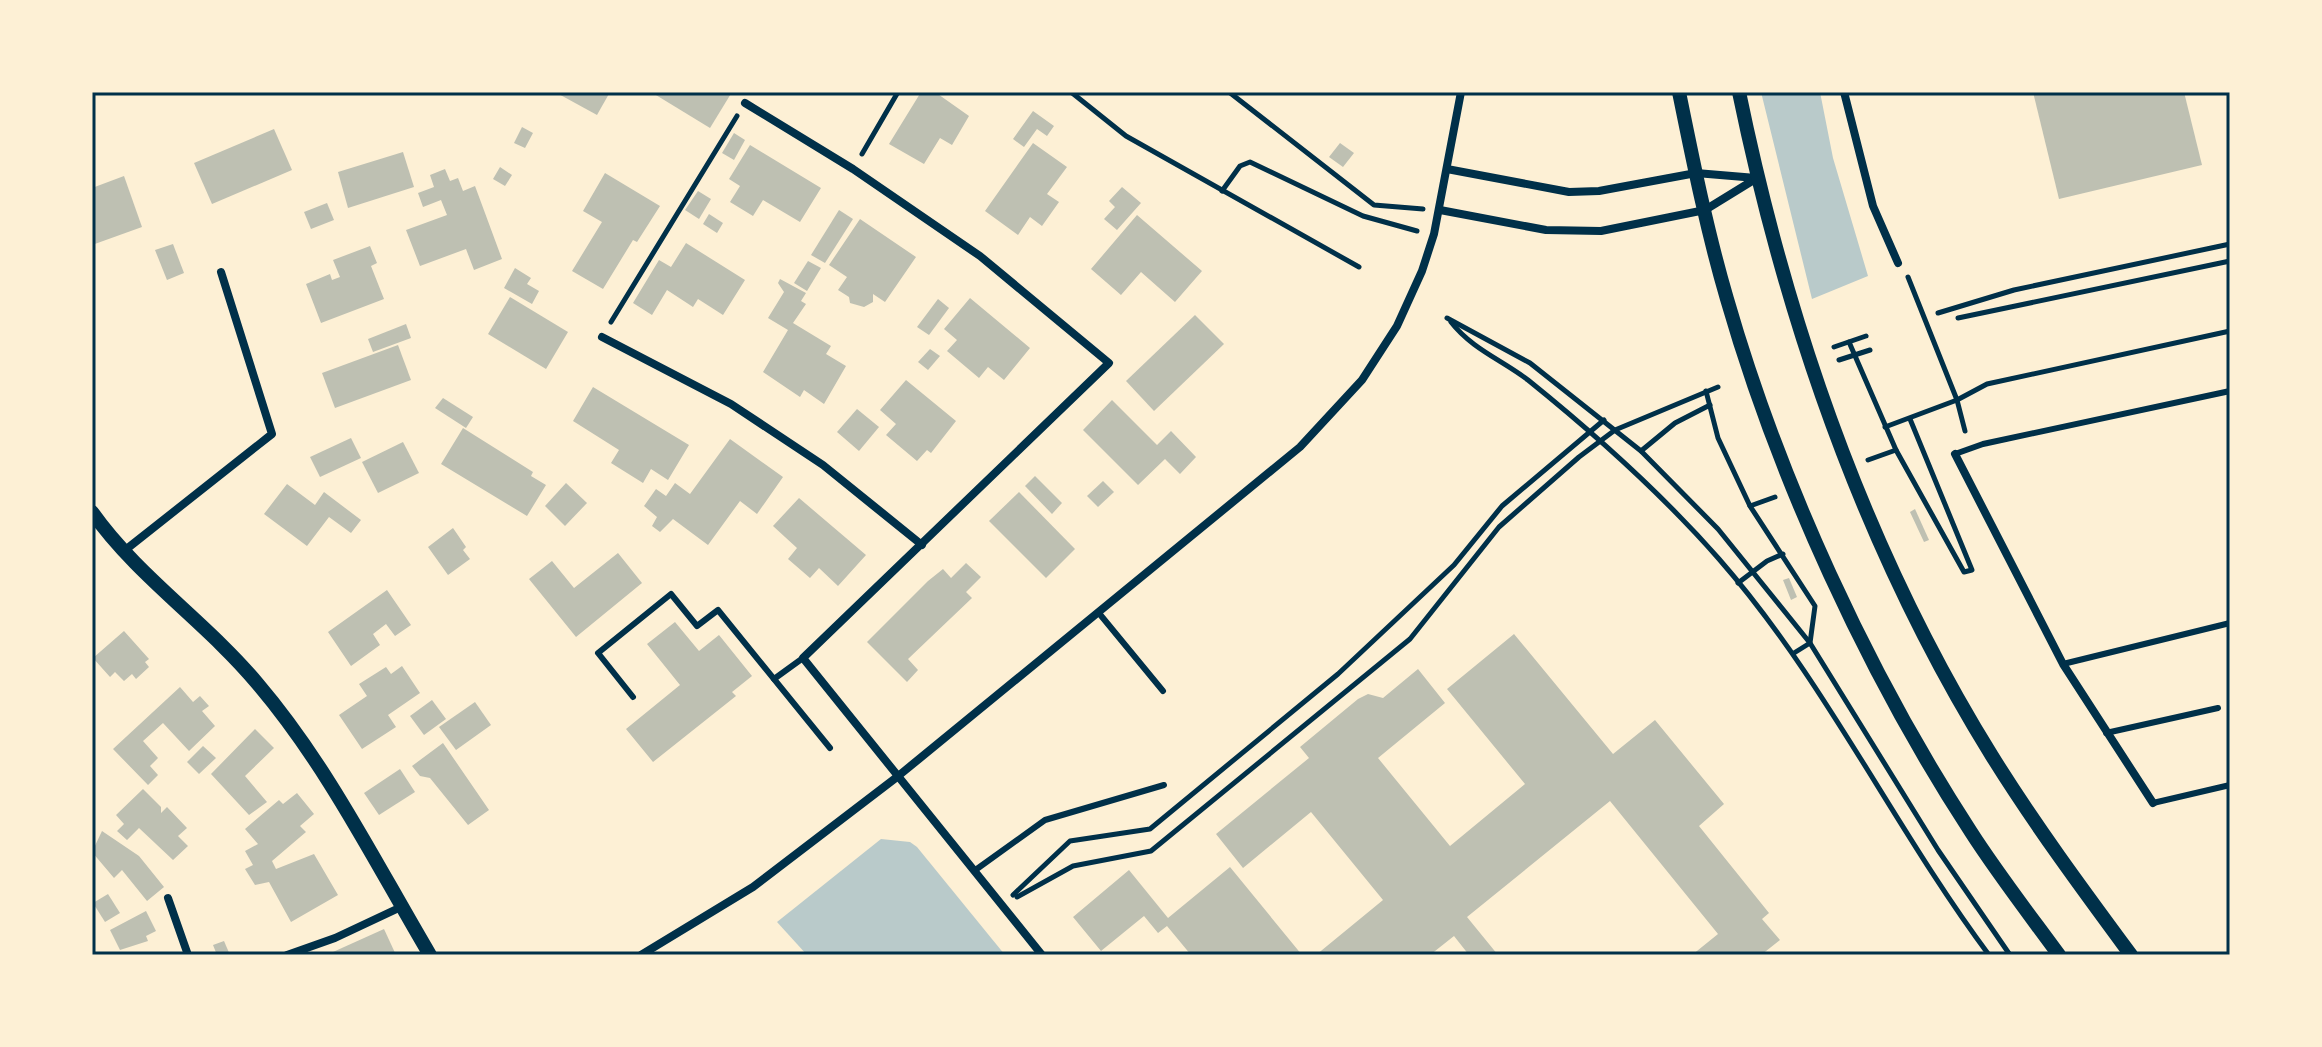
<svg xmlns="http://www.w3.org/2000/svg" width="2322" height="1047" font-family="Quicksand,sans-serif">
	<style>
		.green { fill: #b9caca }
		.building { fill: #bec0b2 }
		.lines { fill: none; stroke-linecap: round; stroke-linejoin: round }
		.path { stroke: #003049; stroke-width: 5 }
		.service { stroke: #003049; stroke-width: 6 }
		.minor { stroke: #003049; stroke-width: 8 }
		.tertiary { stroke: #003049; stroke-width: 14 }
		.neatline { fill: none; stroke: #003049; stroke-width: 3 }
	</style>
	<rect width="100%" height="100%" fill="#fdf0d5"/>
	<g class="green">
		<polygon points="1761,92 1820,92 1833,158 1868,276 1812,299"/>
		<polygon points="881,839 910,842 917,847 1005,955 807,955 777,922"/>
	</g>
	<g class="building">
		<polygon points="555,92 610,92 597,115"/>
		<polygon points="651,92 732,92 710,128"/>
		<polygon points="921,92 935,92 969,116 952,145 940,138 924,164 889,144"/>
		<polygon points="2033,92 2184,92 2202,165 2059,199"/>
		<polygon points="1033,111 1054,126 1047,136 1037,129 1024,147 1013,139"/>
		<polygon points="522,127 533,133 525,148 514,143"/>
		<polygon points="274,129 292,170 212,204 194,163"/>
		<polygon points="734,133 745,140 734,160 722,153"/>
		<polygon points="1033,143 1067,167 1047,194 1059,202 1042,226 1030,217 1018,235 985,211"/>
		<polygon points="1340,143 1354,153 1343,167 1329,157"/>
		<polygon points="750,145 821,188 800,222 763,200 753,216 730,202 740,186 729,179"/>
		<polygon points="403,152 414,187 348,208 338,172"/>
		<polygon points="500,167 512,175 505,186 493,179"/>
		<polygon points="445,169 450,181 458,178 463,191 475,186 502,259 474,270 466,249 420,266 406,230 447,215 441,200 423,207 418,193 434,187 430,175"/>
		<polygon points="605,173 660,206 637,242 633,240 603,289 572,271 602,222 583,211"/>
		<polygon points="124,176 142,227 92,245 92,188"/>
		<polygon points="1122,187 1141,203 1117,230 1104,219 1115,207 1109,201"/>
		<polygon points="698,191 711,199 699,219 685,210"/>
		<polygon points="327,203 334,220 311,229 304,212"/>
		<polygon points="839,210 853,219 825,263 811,255"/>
		<polygon points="709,214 723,223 717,233 703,224"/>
		<polygon points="1137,215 1202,271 1175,302 1141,272 1121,295 1091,269"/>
		<polygon points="860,219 916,257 885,302 873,294 873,302 864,307 850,303 849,297 838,290 847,277 829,265"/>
		<polygon points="686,243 745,280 723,315 698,299 693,307 667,290 652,315 633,303 659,260 671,267"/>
		<polygon points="173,244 184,273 167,280 155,250"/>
		<polygon points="370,246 377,263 371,266 384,299 321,323 306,284 330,274 332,280 340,277 333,260"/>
		<polygon points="808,261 821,268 807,291 794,283"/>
		<polygon points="515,268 531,278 527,284 539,291 532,304 504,288"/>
		<polygon points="780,279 806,293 801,301 806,304 793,323 831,346 826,354 846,366 824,404 804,390 800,397 763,372 788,330 768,318 784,292 778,283"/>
		<polygon points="510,297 568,332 546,369 488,334"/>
		<polygon points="970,298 1030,348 1004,380 988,367 979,378 947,351 957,340 944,329"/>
		<polygon points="938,299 949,308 929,335 917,327"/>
		<polygon points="1195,315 1224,344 1154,411 1126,381"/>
		<polygon points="406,324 411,338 373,352 368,339"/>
		<polygon points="398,345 411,380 335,408 322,373"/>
		<polygon points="930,349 940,356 928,370 918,362"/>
		<polygon points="906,380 956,421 931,453 927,450 917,461 886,435 896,424 880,410"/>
		<polygon points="593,387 689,445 668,480 651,469 643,483 611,463 619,450 573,421"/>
		<polygon points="443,398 473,417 466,428 435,408"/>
		<polygon points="1112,400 1157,445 1171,431 1196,457 1180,474 1165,459 1138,485 1083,430"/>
		<polygon points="857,409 879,427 859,451 837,432"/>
		<polygon points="463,428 533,472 531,476 546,485 527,516 441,464"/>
		<polygon points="351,438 361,458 320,477 310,457"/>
		<polygon points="730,439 783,477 757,514 740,501 708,545 673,519 660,532 652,526 657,517 644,506 656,489 666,496 675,483 690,494"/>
		<polygon points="403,442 419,473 378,493 362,462"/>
		<polygon points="1035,476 1062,503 1052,514 1025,486"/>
		<polygon points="1103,481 1114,492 1098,507 1087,496"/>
		<polygon points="566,483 587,503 565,526 545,506"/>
		<polygon points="287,484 315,505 324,492 361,520 351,533 329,517 307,546 264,514"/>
		<polygon points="1019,492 1075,549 1046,578 989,521"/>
		<polygon points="799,498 866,555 838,586 819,568 810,578 788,559 797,548 773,526"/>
		<polygon points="1915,509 1929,540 1924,542 1910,512"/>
		<polygon points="453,528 466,547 463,550 470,559 448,575 428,547"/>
		<polygon points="618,553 642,583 576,637 529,579 552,561 574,588"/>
		<polygon points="966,563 981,577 966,592 972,598 908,659 918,670 907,682 867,642 928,581 943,569 951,578"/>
		<polygon points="1789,578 1797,597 1791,600 1783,580"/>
		<polygon points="387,590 411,625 395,636 386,624 373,634 380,645 351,666 328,632"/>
		<polygon points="675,622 699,651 719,635 752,676 732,692 736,696 653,762 626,729 680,685 647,644"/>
		<polygon points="124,631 149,659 145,662 149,667 136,679 132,674 124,681 115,672 110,677 93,658"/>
		<polygon points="1514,634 1613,754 1655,720 1724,804 1699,826 1769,913 1762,919 1780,940 1761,955 1692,955 1718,934 1610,801 1467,917 1498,955 1469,955 1454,936 1430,955 1316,955 1383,900 1311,812 1243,868 1216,834 1309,758 1300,747 1358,699 1368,694 1383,698 1418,669 1445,703 1378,758 1450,846 1525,784 1447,689"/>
		<polygon points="402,666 420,693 388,715 396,727 362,749 339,715 367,696 359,684 386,667 391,674"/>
		<polygon points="180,687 193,702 200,696 209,706 202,711 215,726 189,751 163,723 143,741 158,758 150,766 158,775 148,785 113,749"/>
		<polygon points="432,700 446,719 424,735 410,716"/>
		<polygon points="475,702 491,725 456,750 439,727"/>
		<polygon points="255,729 274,748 245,776 267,802 249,815 211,774"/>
		<polygon points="443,743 489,810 468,825 430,778 420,776 412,766"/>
		<polygon points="203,746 216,758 199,774 187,762"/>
		<polygon points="400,769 415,792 379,815 364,793"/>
		<polygon points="143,789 161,807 161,813 167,807 187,828 178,836 188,846 173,860 139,828 127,840 117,831 124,824 116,815"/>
		<polygon points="297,793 314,814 300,826 306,832 272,861 276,869 314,854 338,895 291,922 269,882 255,885 245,869 253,865 245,851 258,844 245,829 279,800 283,804"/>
		<polygon points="102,831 139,856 164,887 147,901 122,870 114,878 92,852"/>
		<polygon points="1230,867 1302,955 1191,955 1167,926 1158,933 1144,916 1101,951 1073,917 1129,870 1168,918"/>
		<polygon points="108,894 120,913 105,922 93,903"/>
		<polygon points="146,911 156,931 146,936 148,941 120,950 110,930"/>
		<polygon points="384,929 396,955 335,955 333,952"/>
		<polygon points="224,941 230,955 217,955 213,945"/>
	</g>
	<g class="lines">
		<g class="path">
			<polyline points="1071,92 1126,136 1359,267"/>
			<polyline points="1229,92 1374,205 1423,209"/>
			<polyline points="862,154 898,92"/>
			<polyline points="1222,191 1240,166 1250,162 1363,216 1417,231"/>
			<polyline points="1908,277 1957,400 1965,431"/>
			<polyline points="1938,313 2014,290 2230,244"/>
			<polyline points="1447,318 1530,363 1641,451 1718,529 1810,643 1938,850 2010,955"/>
			<polyline points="1958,318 2230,261"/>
			<polyline points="611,322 737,116"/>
			<path d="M 1451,322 C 1472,349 1502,360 1528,380 C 1595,434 1662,494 1719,559 C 1825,680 1893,826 1989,955"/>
			<polyline points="1849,342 1896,450 1964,572 1972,570 1910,419"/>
			<polyline points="1834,347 1866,336"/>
			<polyline points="1839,360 1870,350"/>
			<polyline points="1706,391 1718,438 1750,506 1775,497"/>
			<polyline points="1885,427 1957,400 1987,384 2230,331"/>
			<polyline points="1641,451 1675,423 1710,405"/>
			<polyline points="1868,460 1896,450"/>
			<polyline points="1750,506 1815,606 1810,643 1794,653"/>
			<polyline points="1738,583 1767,561 1783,554"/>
			<polyline points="1013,895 1070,841 1150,829 1338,674 1454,565 1502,506 1604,420"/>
			<polyline points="1017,897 1073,866 1151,851 1410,639 1499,527 1579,457 1615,430 1718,387"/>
		</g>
		<g class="service">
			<polyline points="1955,454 1983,444 2230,391"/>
			<polyline points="1098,612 1163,691"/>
			<polyline points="2063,664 2230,623"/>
			<polyline points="774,679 803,658"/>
			<polyline points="633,697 598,653 671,594 697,626 718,610 830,748"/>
			<polyline points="2106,733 2218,708"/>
			<polyline points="2153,803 2230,785"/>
			<polyline points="974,871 1045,820 1164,785"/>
		</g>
		<g class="minor">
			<polyline points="1844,92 1873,206 1898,263"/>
			<polyline points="745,103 853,169 980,256 1109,363 803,658 1042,955"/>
			<polyline points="1447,169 1569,192 1599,191 1696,173 1756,178"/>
			<polyline points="1440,210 1546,230 1601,231 1705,210 1757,178"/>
			<polyline points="602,337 731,404 823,465 922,545"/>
			<polyline points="1955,454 2063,664 2153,803"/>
			<polyline points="124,551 272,434 221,272"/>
			<polyline points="168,898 188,955"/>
			<polyline points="287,955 335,938 401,907"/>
			<polyline points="641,955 753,887 897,777 1300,447 1362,380 1397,326 1422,271 1434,234 1461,92"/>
		</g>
		<g class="tertiary">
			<path d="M 1679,92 C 1693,161 1707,231 1727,299 C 1779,480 1868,674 1971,832 C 1998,874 2029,914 2059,955"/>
			<path d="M 1739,92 C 1787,325 1866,553 1992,756 C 2035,825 2083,890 2131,955"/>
			<path d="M 92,512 C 138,577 206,622 257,683 C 327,765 375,862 430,955"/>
		</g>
	</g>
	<rect width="2322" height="1047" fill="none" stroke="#fdf0d5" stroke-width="188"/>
	<rect x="94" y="94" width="2134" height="859" class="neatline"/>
</svg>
